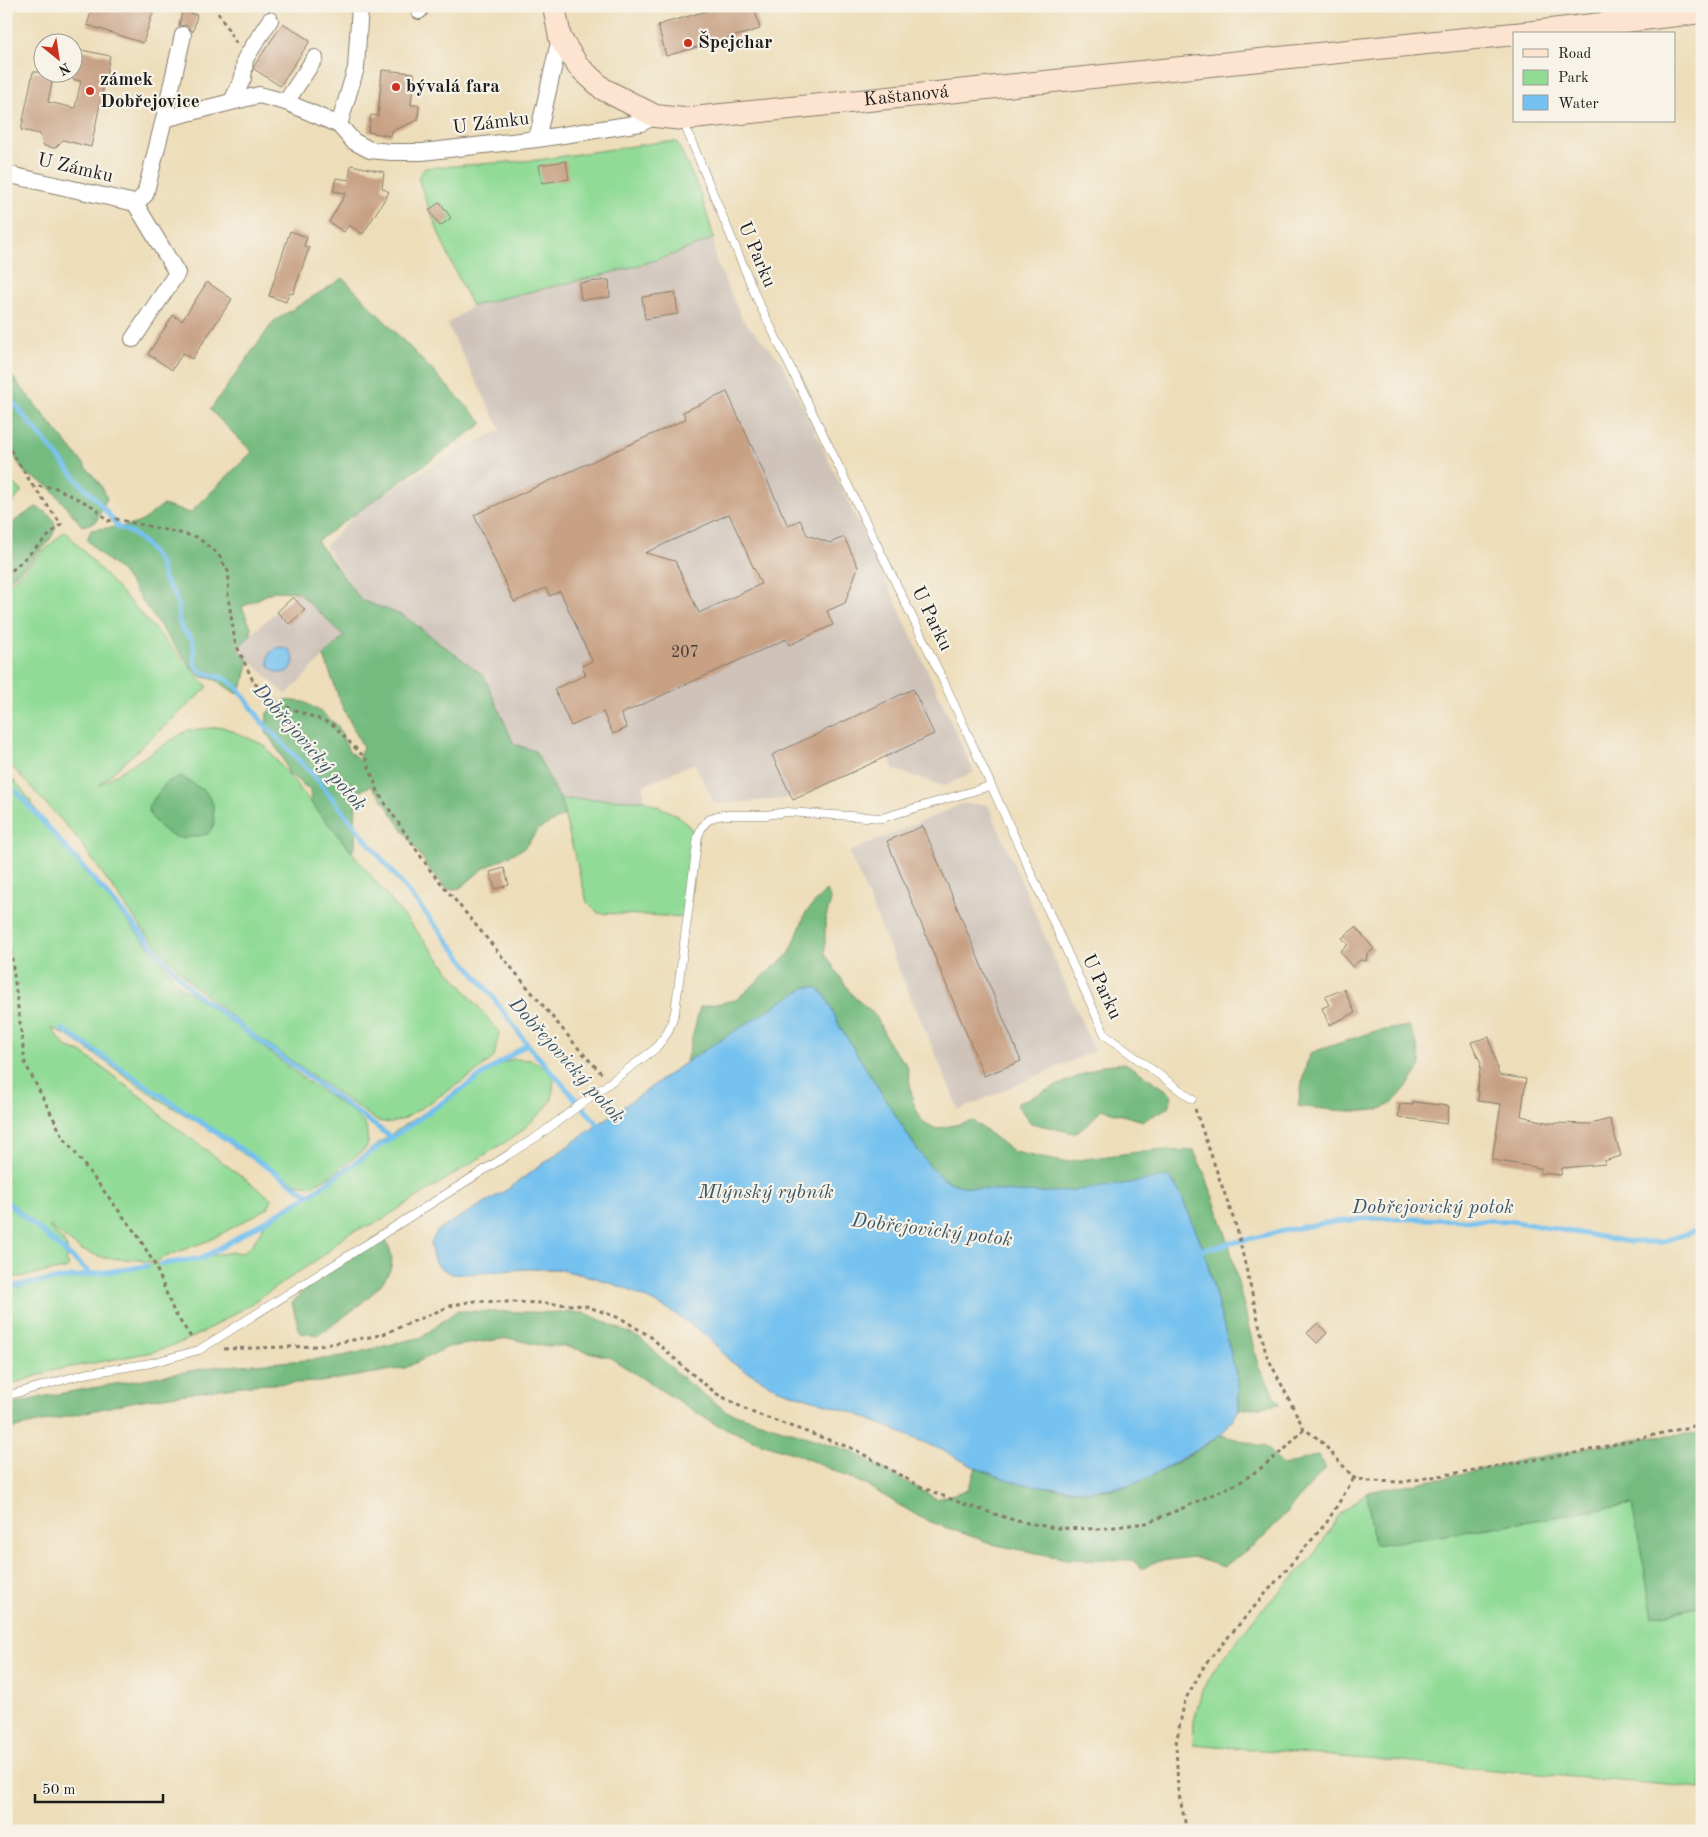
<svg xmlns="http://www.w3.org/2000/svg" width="1708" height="1837" font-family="'Old Standard TT',serif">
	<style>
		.industrial { fill: #cec2b9 }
		.green { fill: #91db97; stroke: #567c5a }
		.forest { fill: #74bb80; stroke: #486c4e }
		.water { fill: #75c1ef; stroke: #486e86 }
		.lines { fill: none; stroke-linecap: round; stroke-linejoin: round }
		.stream { stroke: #75c1ef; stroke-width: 5 }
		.building { fill: #c8a185; fill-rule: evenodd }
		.lane-casing { stroke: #847c6a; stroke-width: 9 }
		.street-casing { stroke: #847c6a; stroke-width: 18 }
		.secondary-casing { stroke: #847c6a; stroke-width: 24 }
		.path { stroke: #847c6a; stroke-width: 3; stroke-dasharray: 4 4; stroke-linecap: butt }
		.lane { stroke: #fff; stroke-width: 8 }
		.street { stroke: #fff; stroke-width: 16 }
		.secondary { stroke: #fde4d0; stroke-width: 22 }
		.poi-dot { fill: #c8321e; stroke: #f7f3e8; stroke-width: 2 }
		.labels { text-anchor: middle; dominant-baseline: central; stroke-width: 4.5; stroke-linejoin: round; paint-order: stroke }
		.number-label { font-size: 16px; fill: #473d36 }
		.poi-label { font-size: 19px; font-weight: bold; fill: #1c1c1c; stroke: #f7f3e8; text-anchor: start }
		.street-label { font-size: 19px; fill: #1c1c1c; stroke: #f7f3e8 }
		.water-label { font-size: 20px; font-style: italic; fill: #3b5666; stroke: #f7f3e8 }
	</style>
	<rect width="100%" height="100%" fill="#f7f3e8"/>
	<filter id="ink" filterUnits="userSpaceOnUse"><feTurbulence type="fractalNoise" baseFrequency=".02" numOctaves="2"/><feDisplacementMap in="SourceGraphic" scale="10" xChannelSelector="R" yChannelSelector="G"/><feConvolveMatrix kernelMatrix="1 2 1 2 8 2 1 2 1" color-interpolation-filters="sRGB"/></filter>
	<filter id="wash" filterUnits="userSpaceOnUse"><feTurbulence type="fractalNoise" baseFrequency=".0096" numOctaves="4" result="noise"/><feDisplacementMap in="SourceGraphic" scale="20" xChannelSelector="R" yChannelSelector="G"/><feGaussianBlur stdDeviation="1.12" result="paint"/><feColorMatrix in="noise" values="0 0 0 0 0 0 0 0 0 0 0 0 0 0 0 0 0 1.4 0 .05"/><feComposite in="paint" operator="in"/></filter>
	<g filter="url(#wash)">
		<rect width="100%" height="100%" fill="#edddb9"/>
		<g class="industrial">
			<polygon points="714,238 715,259 742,319 781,361 881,570 974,772 944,786 895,770 886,752 784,799 715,804 694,763 644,785 644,800 560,799 535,751 514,744 484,676 404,616 361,600 325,546 363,506 428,468 501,430 447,324 472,306 529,291 606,274 655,260"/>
			<polygon points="298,591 344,636 286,695 237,648"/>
			<polygon points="962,804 987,804 990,809 1094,1051 959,1110 849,852"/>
		</g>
		<g class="green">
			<path d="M 661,142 L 677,142 L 701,195 L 714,238 C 694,246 674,255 653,261 C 594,279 532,290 472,306 C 451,264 433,222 418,178 L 425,168 L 537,160 Z"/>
			<polygon points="6,478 22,491 6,511"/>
			<polygon points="65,531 208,687 99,785 188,730 223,727 264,745 499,1032 494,1057 478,1071 404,1119 391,1123 377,1121 248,1030 192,984 143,930 74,834 6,760 6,587"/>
			<path d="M 6,773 L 21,788 L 51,831 L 165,966 L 178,985 L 217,1011 L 307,1081 L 353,1112 L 366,1126 L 368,1142 L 367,1146 L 365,1149 L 332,1175 L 319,1182 L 309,1186 L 298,1184 L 245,1155 L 209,1129 L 157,1098 L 70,1037 L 51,1028 L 67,1048 L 81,1052 L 152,1105 L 163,1118 L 272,1199 L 268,1208 L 210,1240 L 177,1252 L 157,1261 L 146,1262 L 140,1260 L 105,1258 L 81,1250 L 49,1226 C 55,1235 74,1246 66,1260 L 69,1266 L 65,1269 L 6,1279 Z"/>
			<polygon points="560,799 644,800 679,816 698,836 688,917 598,913 587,902"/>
			<polygon points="513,1059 532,1060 546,1068 554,1079 552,1099 544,1110 518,1134 376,1223 349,1233 334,1245 327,1253 246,1307 196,1336 177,1344 153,1352 55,1370 6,1386 6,1289 121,1269 233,1252 242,1253 249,1248 256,1239 267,1220 292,1206 403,1126 499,1065"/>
			<polygon points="1367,1492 1374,1544 1427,1538 1633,1504 1653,1617 1702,1606 1702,1788 1193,1744 1194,1721 1202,1690 1217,1666 1255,1617 1312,1558 1339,1515"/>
		</g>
		<g class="forest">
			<path d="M 343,278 L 483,423 L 317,541 L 361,600 L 404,616 L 484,676 L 514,744 L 535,751 L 560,799 L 565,815 L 539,829 L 524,848 L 483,869 L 460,888 L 447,890 L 430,870 L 379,794 L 370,786 L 356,793 L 355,846 L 352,852 L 311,803 L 310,790 L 288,773 L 283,758 L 266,732 L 267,713 L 285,700 L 304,702 L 321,712 L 338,726 L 348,750 L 358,759 L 363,747 L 341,704 L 324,656 L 344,636 L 298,592 L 274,591 L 242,607 L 251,627 L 251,635 L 237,648 L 249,661 C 245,672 245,685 237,694 L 216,680 L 200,676 L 174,646 L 122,572 L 101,555 L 87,540 L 91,530 C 106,527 132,528 144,520 C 150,515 156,510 163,505 L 190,513 L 252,452 L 210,410 L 274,321 Z"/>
			<polygon points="6,369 100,484 107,498 96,522 82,526 49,486 25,473 6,443"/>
			<path d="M 36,507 C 44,511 54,515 55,526 C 56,542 18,572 6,583 L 6,533 L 16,520 Z"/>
			<path d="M 181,776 L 206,792 L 213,804 L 214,824 L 208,834 C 186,838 176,843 159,826 C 152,819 150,816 148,806 L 167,782 Z"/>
			<path d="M 826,891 L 831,900 L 825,921 L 825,954 L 852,995 L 876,1016 L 890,1046 L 907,1065 L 913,1102 L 922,1121 L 936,1129 L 973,1121 L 1014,1152 L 1063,1162 L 1153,1150 L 1194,1151 L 1206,1177 L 1229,1244 L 1258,1366 L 1280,1404 L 1239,1410 L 1238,1382 L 1204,1250 L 1174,1182 C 1110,1188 1044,1198 980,1189 C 967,1187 955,1186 944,1179 C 932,1172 924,1158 916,1148 L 840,1027 L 830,1006 L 686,1062 L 700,1007 L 736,1000 L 790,953 L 806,912 Z"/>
			<path d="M 1409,1026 L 1416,1041 L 1421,1066 C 1412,1080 1402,1095 1389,1105 C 1374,1117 1317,1108 1298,1106 L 1304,1073 L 1310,1053 L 1372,1032 Z"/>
			<polygon points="1125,1063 1165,1089 1172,1096 1169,1107 1143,1121 1101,1109 1088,1125 1074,1133 1031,1123 1016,1104 1104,1065"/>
			<path d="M 383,1234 C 388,1244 394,1255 391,1267 C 385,1290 339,1320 319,1335 L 300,1333 L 292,1303 L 319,1274 Z"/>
			<path d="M 456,1311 L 586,1313 L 641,1339 L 688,1383 L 726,1411 L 851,1451 L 937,1499 L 968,1490 L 976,1468 C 1022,1484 1090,1502 1137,1482 C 1167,1470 1195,1452 1221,1435 L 1265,1447 L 1284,1466 L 1318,1455 L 1325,1469 L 1264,1537 L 1224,1567 L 1193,1557 L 1154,1562 L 1142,1569 L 1132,1560 L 1067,1559 L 996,1545 L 925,1520 L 866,1485 L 796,1454 L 761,1443 L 713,1423 L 609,1357 L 564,1346 L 543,1346 L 508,1338 L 448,1347 L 405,1368 L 320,1382 L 248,1385 L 136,1401 L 6,1430 L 6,1406 L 46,1396 L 213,1367 L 334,1358 L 422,1337 Z"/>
			<polygon points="1702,1433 1702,1606 1653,1617 1632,1504 1427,1538 1374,1545 1367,1492 1438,1479 1522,1460 1656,1436"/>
		</g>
		<g class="water">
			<circle cx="281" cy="660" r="13"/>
			<path d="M 807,987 L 817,988 L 825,995 L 840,1027 L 916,1148 C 924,1158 933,1172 944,1179 C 957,1187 971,1187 985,1189 C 1045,1198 1105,1187 1165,1177 L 1171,1179 L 1180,1193 L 1204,1250 L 1238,1382 L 1239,1410 L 1221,1435 L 1159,1472 L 1137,1483 L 1120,1487 L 1088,1491 L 1030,1485 L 1011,1481 L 976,1468 L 942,1450 L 854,1413 L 776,1388 L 731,1362 L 706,1335 L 671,1311 L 627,1289 L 596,1278 L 557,1269 L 525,1269 L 465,1274 L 452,1274 L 439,1267 L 433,1257 L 431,1248 L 431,1242 L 438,1230 L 505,1191 L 686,1062 L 784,1000 Z"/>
		</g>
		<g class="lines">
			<g class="stream">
				<polyline points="6,394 78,481 98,501 118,527 132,533 145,544 160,563 164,579 174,594 178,605 179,620 181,628 193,640 195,665 201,672 226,679 236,686 263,723 315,777 368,842 490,993 527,1044 602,1129"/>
				<polyline points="17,792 192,991 392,1138"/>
				<polyline points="62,1029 309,1195"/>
				<polyline points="6,1201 91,1274"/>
				<polyline points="1198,1251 1287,1230 1324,1223 1373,1218 1510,1221 1630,1242 1661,1242 1696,1231 1702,1228"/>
				<polyline points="162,1264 203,1258 309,1195 527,1044"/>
				<polyline points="6,1287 147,1266"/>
			</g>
		</g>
		<g id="blocks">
			<g class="building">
				<polygon points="93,6 155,6 143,43 87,25"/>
				<polygon points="724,6 754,6 760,29 666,56 658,25"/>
				<polygon points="182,11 197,15 193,32 186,25 179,26"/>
				<polygon points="283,23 310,41 280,86 254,69 254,66"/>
				<polygon points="72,48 110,56 91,147 63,140 55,148 44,146 40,134 21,130 33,72 54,72 48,102 75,108 81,81 72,79"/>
				<polygon points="382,70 414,73 411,105 419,105 418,120 392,131 391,136 368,132 371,115 378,116"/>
				<polygon points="566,161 569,179 542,183 539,165"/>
				<polygon points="351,165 384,172 382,188 389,192 363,234 349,225 344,232 329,222 346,193 333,191 336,178 349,180"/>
				<polygon points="440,202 451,218 440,226 429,210"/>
				<polygon points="290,231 307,237 304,246 309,248 293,294 289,293 286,302 269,296"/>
				<polygon points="609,280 610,297 581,300 579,283"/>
				<polygon points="207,282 232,299 192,359 183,353 172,370 148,354 173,315 182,321"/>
				<polygon points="675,292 678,314 645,319 642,297"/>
				<path d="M 727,392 L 788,526 L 800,520 L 807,535 L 830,543 L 844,537 L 858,567 L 845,603 L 827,611 L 833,625 L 789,645 L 786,639 L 621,714 L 627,728 L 613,734 L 603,712 L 571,726 L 554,689 L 586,675 L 582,666 L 592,661 L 560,591 L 550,596 L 546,588 L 514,602 L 474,515 L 686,419 L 683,412 ZM 729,514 L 761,584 L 699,613 L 675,561 L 645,553 Z"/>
				<polygon points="293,597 305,610 289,624 277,612"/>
				<polygon points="913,689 934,734 793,800 772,755"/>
				<polygon points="923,826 1021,1061 984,1076 887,841"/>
				<polygon points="504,868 509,885 495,889 490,872"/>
				<polygon points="1356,927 1374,949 1367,954 1366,961 1360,960 1352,967 1340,951 1348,945 1342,938"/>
				<polygon points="1344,989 1355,1013 1329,1025 1322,1008 1329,1005 1325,997"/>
				<polygon points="1489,1037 1499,1075 1526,1079 1521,1116 1550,1123 1590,1124 1610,1119 1621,1156 1604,1161 1605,1164 1562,1168 1561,1175 1540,1173 1541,1168 1492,1160 1501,1104 1478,1101 1479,1091 1477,1091 1481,1063 1471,1042"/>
				<polygon points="1413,1102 1449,1106 1447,1124 1398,1117 1400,1104 1413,1105"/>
				<polygon points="1318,1323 1327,1333 1317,1343 1307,1333"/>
			</g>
		</g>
	</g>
	<g filter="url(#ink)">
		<use href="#blocks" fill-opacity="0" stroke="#847c6a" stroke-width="1"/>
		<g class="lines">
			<defs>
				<g id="lane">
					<polyline points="683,121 757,299 943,680 1105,1035 1192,1099"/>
					<polyline points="6,1396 84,1374 151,1363 199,1350 538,1136 655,1049 668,1032 675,1012 698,836 702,827 707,821 714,817 723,815 766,815 787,812 882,818 990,786"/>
				</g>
				<g id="street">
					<polyline points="419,11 422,6"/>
					<polyline points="232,101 243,78 245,59 270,20"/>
					<polyline points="286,102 315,58"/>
					<polyline points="164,119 183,35"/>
					<polyline points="339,125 356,68 360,6"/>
					<polyline points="537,139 560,38"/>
					<polyline points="6,174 135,203 145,195 164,119 259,95 286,102 339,125 353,141 370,150 391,152 422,152 537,139 641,123 655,116"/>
					<polyline points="133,339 177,273 135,203"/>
				</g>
				<g id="secondary">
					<path id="s1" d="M 554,6 L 560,38 L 578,66 L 603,89 L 655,116 L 683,119 L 1514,34"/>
					<polyline points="1516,34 1702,12"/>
				</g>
			</defs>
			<use href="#lane" class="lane-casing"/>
			<use href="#street" class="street-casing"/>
			<use href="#secondary" class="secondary-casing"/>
			<g class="path">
				<polyline points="214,6 236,43"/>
				<polyline points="6,443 33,486 54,487 94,507 108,521 116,519 197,537 218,554 229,573 228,596 235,642 254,683 282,705 332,724 366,759 379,794 430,870 579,1049 602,1074"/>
				<polyline points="6,576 61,524 34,487"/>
				<polyline points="6,718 8,732 7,920 25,1063 63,1137 138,1236 155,1265 174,1312 193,1340"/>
				<polyline points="1195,1109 1237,1229 1266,1354 1304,1429 1320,1440 1354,1478 1369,1481 1403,1482 1581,1452 1702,1424"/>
				<polyline points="224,1349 318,1346 381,1335 453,1305 474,1301 543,1303 586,1306 622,1319 651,1337 686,1369 717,1394 751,1412 854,1449 921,1487 966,1505 1017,1521 1055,1528 1098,1529 1146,1523 1183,1508 1242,1481 1261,1468 1286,1448 1304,1429"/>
				<polyline points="1187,1831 1178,1790 1176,1743 1185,1700 1206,1663 1327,1522 1354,1478"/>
			</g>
			<use href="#lane" class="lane"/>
			<use href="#street" class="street"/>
			<use href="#secondary" class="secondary"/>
		</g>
	</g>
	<g class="poi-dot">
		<circle cx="688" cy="43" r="5"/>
		<circle cx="396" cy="87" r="5"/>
		<circle cx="90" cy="91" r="5"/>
	</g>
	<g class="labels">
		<g class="number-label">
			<text x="685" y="653">207</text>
		</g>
		<g class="poi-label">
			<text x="698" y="43">Špejchar</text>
			<text x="100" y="80">zámek<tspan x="100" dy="22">Dobřejovice</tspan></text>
			<text x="406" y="87">bývalá fara</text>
		</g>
		<g class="street-label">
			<text stroke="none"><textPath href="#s1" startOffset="411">Kaštanová</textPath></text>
			<text transform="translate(491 124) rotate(-7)">U Zámku</text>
			<text transform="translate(75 169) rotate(13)">U Zámku</text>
			<text transform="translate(756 255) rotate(67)">U Parku</text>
			<text transform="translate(931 619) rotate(64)">U Parku</text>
			<text transform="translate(1101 987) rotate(65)">U Parku</text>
		</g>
		<g class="water-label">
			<text transform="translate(309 748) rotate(49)">Dobřejovický potok</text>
			<text transform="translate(566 1061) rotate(48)">Dobřejovický potok</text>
			<text x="766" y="1193">Mlýnský rybník</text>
			<text x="1433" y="1208">Dobřejovický potok</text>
			<text transform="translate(932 1231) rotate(7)">Dobřejovický potok</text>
		</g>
	</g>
	<rect width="1708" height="1837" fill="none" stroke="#f7f3e8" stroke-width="25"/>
	<rect x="1513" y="32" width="162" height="90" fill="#f7f3e8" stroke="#9f9d96"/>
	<rect x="1523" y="49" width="25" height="8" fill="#fde4d0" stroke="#9f9d96"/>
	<text x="1558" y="58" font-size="15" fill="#1c1c1c">Road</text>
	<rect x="1523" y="70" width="25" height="15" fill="#91db97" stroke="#9f9d96"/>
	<text x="1558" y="82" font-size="15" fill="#1c1c1c">Park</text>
	<rect x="1523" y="95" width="25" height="15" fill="#75c1ef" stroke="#9f9d96"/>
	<text x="1558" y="108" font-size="15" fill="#1c1c1c">Water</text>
	<g transform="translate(58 58) rotate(150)"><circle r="24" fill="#f7f3e8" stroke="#9f9d96"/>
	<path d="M0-4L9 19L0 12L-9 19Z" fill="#c8321e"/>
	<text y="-8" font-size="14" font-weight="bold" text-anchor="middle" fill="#1c1c1c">N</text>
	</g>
	<path d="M35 1794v8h128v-8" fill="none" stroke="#1c1c1c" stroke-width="2.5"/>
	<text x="42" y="1794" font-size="15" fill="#1c1c1c" stroke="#f7f3e8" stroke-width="4" paint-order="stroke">50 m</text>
</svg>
